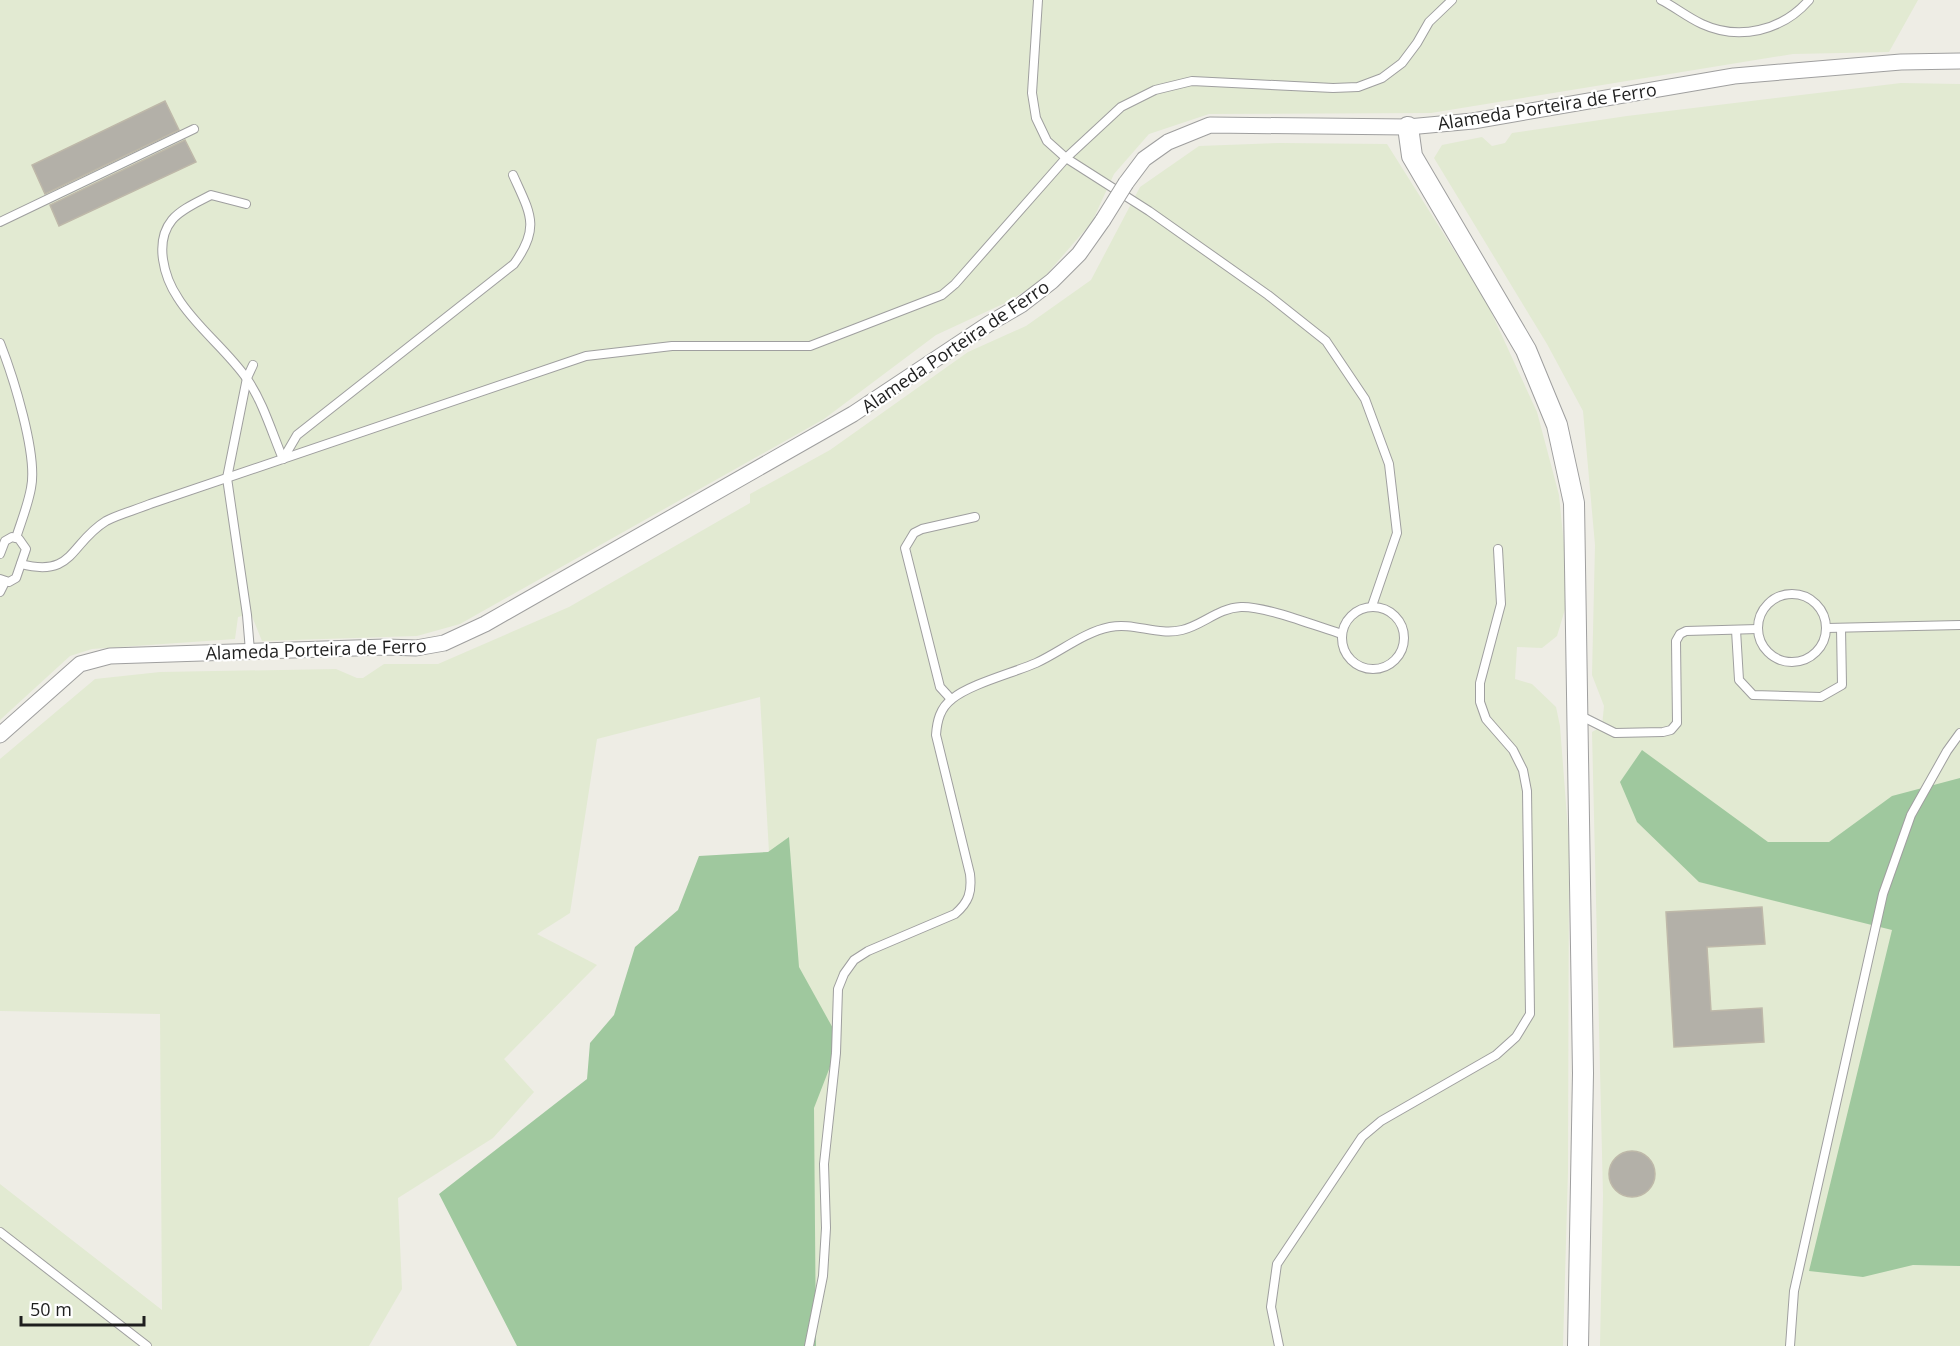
<svg xmlns="http://www.w3.org/2000/svg" width="1960" height="1346" font-family="'Open Sans',sans-serif">
	<style>
		.farmland { fill: #e2ead2 }
		.forest { fill: #9fc89e }
		.building { fill: #b3b0a8; stroke: #beb8a9; stroke-width: 1.5 }
		.lines { fill: none; stroke-linecap: round; stroke-linejoin: round }
		.service-casing { stroke: #9f9f9f; stroke-width: 10 }
		.minor-casing { stroke: #9f9f9f; stroke-width: 17 }
		.tertiary-casing { stroke: #9f9f9f; stroke-width: 22 }
		.service { stroke: #fff; stroke-width: 8 }
		.minor { stroke: #fff; stroke-width: 15 }
		.tertiary { stroke: #fff; stroke-width: 20 }
		.minor-bridge-casing { stroke: #9f9f9f; stroke-width: 17; stroke-linecap: butt }
		.minor-bridge { stroke: #fff; stroke-width: 15 }
		.labels { text-anchor: middle; dominant-baseline: central; stroke-width: 4.5; stroke-linejoin: round; paint-order: stroke }
		.street-label { font-size: 18px; fill: #1e1e1e; stroke: #fff }
	</style>
	<rect width="100%" height="100%" fill="#eeede5"/>
	<g class="farmland">
		<polygon points="0,0 1918,0 1889,52 1793,54 1431,113 1209,114 1149,134 1114,174 1092,222 1039,283 1005,303 936,335 824,419 460,624 417,636 262,641 251,614 238,617 235,639 92,649 70,656 0,720"/>
		<polygon points="1901,83 1960,84 1960,1346 1600,1346 1603,1196 1592,732 1602,726 1604,706 1592,675 1595,545 1583,411 1547,344 1434,158 1442,145 1482,137 1492,146 1505,143 1512,133 1627,116"/>
		<polygon points="1280,143 1387,144 1486,301 1537,412 1559,495 1569,596 1557,636 1542,648 1517,647 1515,679 1532,684 1556,707 1560,726 1569,843 1568,1172 1563,1346 785,1346 769,852 760,697 597,739 570,913 537,934 597,965 504,1059 534,1092 493,1138 398,1198 402,1289 369,1346 0,1346 0,1184 162,1310 160,1014 0,1011 0,759 95,679 160,672 336,669 357,678 363,678 384,664 438,664 569,607 750,503 750,494 830,450 968,352 1026,326 1091,280 1140,187 1199,146"/>
	</g>
	<g class="forest">
		<polygon points="1642,750 1768,842 1829,842 1892,796 1960,778 1960,1266 1913,1265 1863,1277 1809,1271 1892,930 1699,882 1637,822 1620,782"/>
		<polygon points="789,837 799,967 840,1041 814,1108 816,1346 517,1346 439,1194 587,1079 590,1043 614,1015 635,947 678,910 699,856 768,852"/>
	</g>
	<g class="building">
		<polygon points="165,101 179,130 45,194 32,165"/>
		<polygon points="185,140 196,162 59,226 50,205"/>
		<polygon points="1762,907 1765,944 1707,947 1711,1011 1762,1008 1764,1042 1674,1047 1666,912"/>
		<circle cx="1632" cy="1174" r="23"/>
	</g>
	<g class="lines">
		<defs>
			<g id="service">
				<polyline points="1038,0 1032,93 1036,118 1047,141 1066,158 1149,211 1268,295 1326,341 1365,399 1389,464 1397,533 1372,606"/>
				<path d="M 1661,0 C 1675,7 1687,17 1702,24 C 1739,41 1782,31 1809,0"/>
				<path d="M 246,204 L 211,195 C 198,202 181,209 172,220 C 154,242 164,277 178,298 C 195,326 228,351 247,379 C 263,402 272,433 283,459"/>
				<polyline points="0,222 194,129"/>
				<path d="M 0,343 C 13,376 38,455 31,488 C 28,505 21,522 16,538"/>
				<path d="M 283,459 L 297,435 L 514,264 C 541,227 530,213 513,175"/>
				<polyline points="0,554 5,541 12,537 19,539 26,549 16,578 9,582 0,579"/>
				<path d="M 21,564 C 74,578 70,543 106,521 C 119,514 136,510 150,504 L 586,356 L 672,346 L 810,346 L 942,295 L 955,284 L 1066,158 L 1121,107 L 1155,90 L 1192,81 L 1333,88 L 1358,87 L 1382,78 L 1402,63 L 1417,43 L 1429,22 L 1452,0"/>
				<polyline points="0,592 5,582"/>
				<circle cx="1792" cy="628" r="34"/>
				<circle cx="1373" cy="638" r="31"/>
				<polyline points="1827,628 1960,625"/>
				<polyline points="1736,630 1739,680 1753,695 1821,697 1842,685 1841,628"/>
				<polyline points="250,651 247,615 227,478 247,378 253,365"/>
				<polyline points="951,699 940,687 905,548 914,533 922,529 975,517"/>
				<polyline points="1579,715 1615,733 1663,732 1671,730 1677,723 1676,641 1680,634 1686,631 1758,629"/>
				<polyline points="0,1232 147,1346"/>
				<path d="M 809,1346 L 823,1276 L 826,1228 L 824,1164 L 836,1053 L 838,989 L 844,974 L 854,960 L 868,951 L 955,914 C 969,902 972,892 970,874 L 936,735 C 937,721 940,708 952,699 C 970,684 1013,673 1036,663 C 1060,652 1084,632 1110,627 C 1134,622 1157,636 1182,630 C 1203,625 1218,608 1241,607 C 1265,606 1316,626 1342,634"/>
				<polyline points="1279,1346 1271,1307 1277,1264 1362,1137 1381,1121 1496,1055 1516,1037 1530,1014 1527,791 1523,770 1513,750 1486,719 1480,702 1480,683 1501,604 1498,549"/>
				<polyline points="1790,1346 1794,1291 1883,894 1911,815 1947,751 1960,733"/>
			</g>
			<g id="minor">
				<polyline points="1126,183 1144,159 1168,142 1210,125 1408,127 1473,121 1734,76 1901,62 1960,61"/>
				<polyline points="0,735 80,664 110,656 386,647 416,648 444,643 485,624 853,414 990,323 1021,305 1052,281 1079,254 1103,220"/>
			</g>
			<polyline id="tertiary" points="1408,127 1412,156 1526,350 1557,425 1574,503 1583,1073 1578,1346"/>
		</defs>
		<use href="#service" class="service-casing"/>
		<use href="#minor" class="minor-casing"/>
		<use href="#tertiary" class="tertiary-casing"/>
		<use href="#service" class="service"/>
		<use href="#minor" class="minor"/>
		<use href="#tertiary" class="tertiary"/>
		<defs>
			<polyline id="minor-bridge" points="1103,220 1126,183"/>
		</defs>
		<use href="#minor-bridge" class="minor-bridge-casing"/>
		<use href="#minor-bridge" class="minor-bridge"/>
	</g>
	<g class="labels">
		<g class="street-label">
			<text transform="translate(1547 106) rotate(-9)">Alameda Porteira de Ferro</text>
			<text transform="translate(955 346) rotate(-34)">Alameda Porteira de Ferro</text>
			<text transform="translate(316 649) rotate(-2)">Alameda Porteira de Ferro</text>
		</g>
	</g>
	<path d="M21 1316v9h123v-9" fill="none" stroke="#1e1e1e" stroke-width="3"/>
	<text x="30" y="1316" font-size="18" fill="#1e1e1e" stroke="#ffffff" stroke-width="4.5" paint-order="stroke">50 m</text>
</svg>
